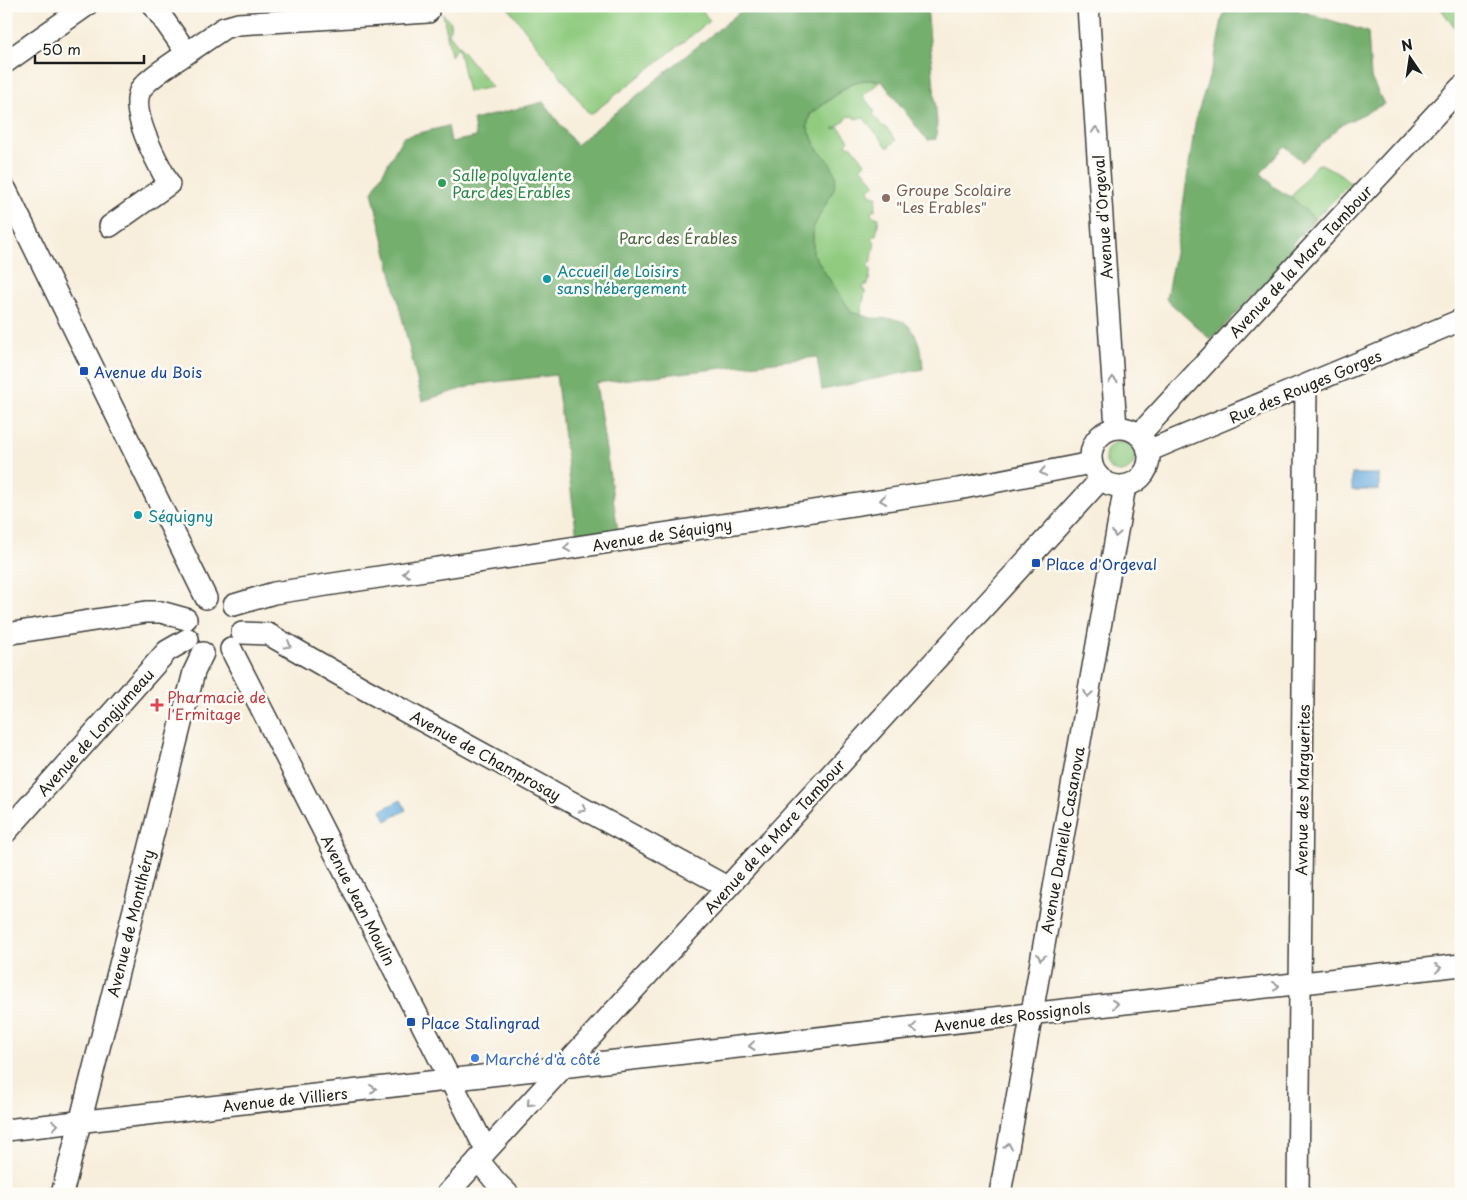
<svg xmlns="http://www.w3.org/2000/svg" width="1467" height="1200" font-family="'Playpen Sans',sans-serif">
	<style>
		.green { fill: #90cb80; stroke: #56744e }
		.forest { fill: #74af6e; stroke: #486645 }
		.water { fill: #69acde; stroke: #42647d }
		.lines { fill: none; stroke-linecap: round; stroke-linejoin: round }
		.minor-casing { stroke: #3d3c39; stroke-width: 24 }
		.minor { stroke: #fff; stroke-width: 21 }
		.oneway { stroke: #999 }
		.leisure-dot { fill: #2e9e5b; stroke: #fdfcf7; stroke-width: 2 }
		.education-dot { fill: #8d6e63; stroke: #fdfcf7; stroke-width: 2 }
		.culture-dot { fill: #0f9aa8; stroke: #fdfcf7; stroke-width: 2 }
		.transit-dot { fill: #1a4fb4; stroke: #fdfcf7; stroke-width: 2 }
		.health-dot { fill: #e0444e; stroke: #fdfcf7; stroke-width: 2 }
		.shop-dot { fill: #3f7fe0; stroke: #fdfcf7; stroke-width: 2 }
		.labels { text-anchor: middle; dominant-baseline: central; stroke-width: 5; stroke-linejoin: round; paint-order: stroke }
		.leisure-label { font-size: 15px; fill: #27864d; stroke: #fdfcf7; text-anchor: start }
		.education-label { font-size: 15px; fill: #785e54; stroke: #fdfcf7; text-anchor: start }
		.street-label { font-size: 15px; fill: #1c1c1c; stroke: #fdfcf7 }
		.park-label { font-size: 15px; fill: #4a6244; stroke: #fdfcf7 }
		.culture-label { font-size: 15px; fill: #0d838f; stroke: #fdfcf7; text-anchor: start }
		.transit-label { font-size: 15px; fill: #164399; stroke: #fdfcf7; text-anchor: start }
		.health-label { font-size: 15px; fill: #be3a42; stroke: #fdfcf7; text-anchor: start }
		.shop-label { font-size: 15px; fill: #366cbe; stroke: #fdfcf7; text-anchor: start }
	</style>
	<rect width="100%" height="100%" fill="#fdfcf7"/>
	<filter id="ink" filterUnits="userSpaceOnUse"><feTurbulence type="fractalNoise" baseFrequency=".02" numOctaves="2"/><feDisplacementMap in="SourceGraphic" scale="10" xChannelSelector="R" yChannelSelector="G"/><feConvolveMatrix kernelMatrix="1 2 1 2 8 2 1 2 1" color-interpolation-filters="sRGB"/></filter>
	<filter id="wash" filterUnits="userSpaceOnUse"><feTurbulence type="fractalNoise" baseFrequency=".0096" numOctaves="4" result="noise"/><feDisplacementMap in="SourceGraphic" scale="20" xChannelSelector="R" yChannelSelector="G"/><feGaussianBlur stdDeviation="1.12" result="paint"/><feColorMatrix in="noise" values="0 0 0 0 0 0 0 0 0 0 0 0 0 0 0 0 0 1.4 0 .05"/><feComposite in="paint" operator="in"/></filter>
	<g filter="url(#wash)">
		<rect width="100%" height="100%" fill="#f8eedc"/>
		<g class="green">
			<polygon points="507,6 699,6 710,21 590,115"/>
			<polygon points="1439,6 1461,6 1461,37"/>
			<polygon points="443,14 451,22 449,34 492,87 468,92 458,46 451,56"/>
			<polygon points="865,80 882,80 863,96 875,112 873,114 883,127 885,126 896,140 888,148 863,117 855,119 853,116 847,117 846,120 833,129 839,127 849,140 846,144 847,146 852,146 865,163 860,168 865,171 875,185 869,189 869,192 871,195 877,196 875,210 872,211 871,214 873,216 879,218 876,236 873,236 871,238 875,242 871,262 867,265 871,269 868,285 865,285 863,288 865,292 861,315 852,313 827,276 813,253 813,228 834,189 829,161 817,149 807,126 810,115 852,83"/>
			<polygon points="1321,164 1339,173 1351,183 1315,219 1291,197 1316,165"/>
			<circle cx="1120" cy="457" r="15"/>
		</g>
		<g class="forest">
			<path d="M 738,6 L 927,6 L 937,123 L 936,139 L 928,140 L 922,134 L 881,80 L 865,80 L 852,83 L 810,114 L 807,126 L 817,149 L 829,161 L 836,176 L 834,188 L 813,228 L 813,253 L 827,276 L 852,313 C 858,314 865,316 871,318 C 881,319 897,317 905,323 C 919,333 922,354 923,369 L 822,390 L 817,357 L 596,383 L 618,531 L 577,537 L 556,375 L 478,384 L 422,401 L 372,192 L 403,137 L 448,126 L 451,142 L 476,137 L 473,120 L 543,102 L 576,145 L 741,11 Z"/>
			<polygon points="1227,6 1285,6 1368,32 1371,78 1384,104 1341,125 1302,162 1285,146 1261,173 1274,187 1291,197 1315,219 1292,244 1297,250 1211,340 1166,299 1179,232 1196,118 1214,62 1222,19"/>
		</g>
		<g class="water">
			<rect x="1352" y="474" width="27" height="16"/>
			<polygon points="401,800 406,810 386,821 381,810"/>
		</g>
	</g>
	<g filter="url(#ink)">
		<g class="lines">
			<defs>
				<g id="minor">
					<polyline points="154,6 187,53 224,28 238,24 428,12"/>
					<polyline points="1088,6 1116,428"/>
					<polyline points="6,62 86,6"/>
					<polyline points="6,190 206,598"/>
					<path d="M 110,226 L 169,184 C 158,164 128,111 141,89 C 148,78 176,61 187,53"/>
					<circle cx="1120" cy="457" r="29"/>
					<polyline points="1139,435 1461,87"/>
					<polyline points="1148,451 1461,320"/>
					<polyline points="234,605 274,593 958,489 1091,463"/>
					<polyline points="242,633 268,634 366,690 727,887"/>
					<polyline points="6,634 146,612 161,612 186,619"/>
					<polyline points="231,649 486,1150"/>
					<polyline points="6,832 167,651 188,639"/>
					<polyline points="6,1130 1461,965"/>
					<polyline points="478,1160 496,1182 508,1194"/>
					<polyline points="62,1194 194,672 203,653"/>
					<polyline points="447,1194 1101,479"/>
					<polyline points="1000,1194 1125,486"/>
					<polyline points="1298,1194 1306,386"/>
				</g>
			</defs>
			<use href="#minor" class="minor-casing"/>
			<use href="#minor" class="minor"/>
		</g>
		<defs><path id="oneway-chevron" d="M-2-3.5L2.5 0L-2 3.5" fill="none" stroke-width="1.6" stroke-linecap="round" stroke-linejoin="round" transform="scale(1.25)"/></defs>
		<g class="oneway">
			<use href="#oneway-chevron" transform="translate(1096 130) rotate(-94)"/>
			<use href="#oneway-chevron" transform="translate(1113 380) rotate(-94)"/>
			<use href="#oneway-chevron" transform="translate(1043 472) rotate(169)"/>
			<use href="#oneway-chevron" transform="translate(883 500) rotate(171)"/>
			<use href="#oneway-chevron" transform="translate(1116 534) rotate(100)"/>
			<use href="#oneway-chevron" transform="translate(567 548) rotate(171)"/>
			<use href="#oneway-chevron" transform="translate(406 573) rotate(171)"/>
			<use href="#oneway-chevron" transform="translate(288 645) rotate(30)"/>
			<use href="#oneway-chevron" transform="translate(1088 694) rotate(100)"/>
			<use href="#oneway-chevron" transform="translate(583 809) rotate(29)"/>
			<use href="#oneway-chevron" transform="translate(1041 957) rotate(100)"/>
			<use href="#oneway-chevron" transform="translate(1438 968) rotate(-6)"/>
			<use href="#oneway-chevron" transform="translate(1276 986) rotate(-6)"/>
			<use href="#oneway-chevron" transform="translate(1115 1004) rotate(-6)"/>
			<use href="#oneway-chevron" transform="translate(914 1028) rotate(174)"/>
			<use href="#oneway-chevron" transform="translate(752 1046) rotate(174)"/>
			<use href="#oneway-chevron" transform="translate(373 1089) rotate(-6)"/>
			<use href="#oneway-chevron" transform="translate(530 1103) rotate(133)"/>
			<use href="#oneway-chevron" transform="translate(55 1125) rotate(-6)"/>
			<use href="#oneway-chevron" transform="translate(1008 1146) rotate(-80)"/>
		</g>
	</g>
	<circle class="leisure-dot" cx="442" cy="183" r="5"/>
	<circle class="education-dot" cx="886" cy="198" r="5"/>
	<g class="culture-dot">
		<circle cx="547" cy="279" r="5"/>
		<circle cx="138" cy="515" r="5"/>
	</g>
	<g class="transit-dot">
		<rect x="79" y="366" width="10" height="10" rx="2.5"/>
		<rect x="1031" y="558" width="10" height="10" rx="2.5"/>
		<rect x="406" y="1017" width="10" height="10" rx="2.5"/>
	</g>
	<path class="health-dot" d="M154.5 697.5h5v5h5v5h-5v5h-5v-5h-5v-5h5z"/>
	<circle class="shop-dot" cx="475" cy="1058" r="5"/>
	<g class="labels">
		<g class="leisure-label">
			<text x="452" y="174">Salle polyvalente<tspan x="452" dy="17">Parc des Erables</tspan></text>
		</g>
		<g class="education-label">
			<text x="896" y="189">Groupe Scolaire<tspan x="896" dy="17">"Les Erables"</tspan></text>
		</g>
		<g class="street-label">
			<text transform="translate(1102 217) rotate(-94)">Avenue d'Orgeval</text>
			<text transform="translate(1300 261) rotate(-47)">Avenue de la Mare Tambour</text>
			<text transform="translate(1305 386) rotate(-23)">Rue des Rouges Gorges</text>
			<text transform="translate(662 534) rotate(-9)">Avenue de Séquigny</text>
			<text transform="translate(95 732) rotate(-48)">Avenue de Longjumeau</text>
			<text transform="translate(486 755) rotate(29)">Avenue de Champrosay</text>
			<text transform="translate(1302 790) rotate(-89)">Avenue des Marguerites</text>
			<text transform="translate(774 836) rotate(-48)">Avenue de la Mare Tambour</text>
			<text transform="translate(1062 840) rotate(-80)">Avenue Danielle Casanova</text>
			<text transform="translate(359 900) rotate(63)">Avenue Jean Moulin</text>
			<text transform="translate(130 923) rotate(-76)">Avenue de Montlhéry</text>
			<text transform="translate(1012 1016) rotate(-7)">Avenue des Rossignols</text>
			<text transform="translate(285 1099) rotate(-6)">Avenue de Villiers</text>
		</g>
		<g class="park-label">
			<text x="678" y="237">Parc des Érables</text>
		</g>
		<g class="culture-label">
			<text x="557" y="270">Accueil de Loisirs<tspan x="557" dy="17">sans hébergement</tspan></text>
			<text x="148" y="515">Séquigny</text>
		</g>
		<g class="transit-label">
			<text x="94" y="371">Avenue du Bois</text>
			<text x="1046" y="563">Place d'Orgeval</text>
			<text x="421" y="1022">Place Stalingrad</text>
		</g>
		<g class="health-label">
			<text x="167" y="696">Pharmacie de<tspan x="167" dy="17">l'Ermitage</tspan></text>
		</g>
		<g class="shop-label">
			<text x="485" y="1058">Marché d'à côté</text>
		</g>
	</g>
	<rect width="1467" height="1200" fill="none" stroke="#fdfcf7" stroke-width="25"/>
	<g transform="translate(1410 58) rotate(347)" stroke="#fdfcf7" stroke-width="4" paint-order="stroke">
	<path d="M0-4L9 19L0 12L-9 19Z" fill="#1c1c1c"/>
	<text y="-8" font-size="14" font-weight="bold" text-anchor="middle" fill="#1c1c1c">N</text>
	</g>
	<path d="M35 55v8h109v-8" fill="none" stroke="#1c1c1c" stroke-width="2.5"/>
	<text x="42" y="55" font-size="15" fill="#1c1c1c" stroke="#fdfcf7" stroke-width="4" paint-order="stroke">50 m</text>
</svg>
